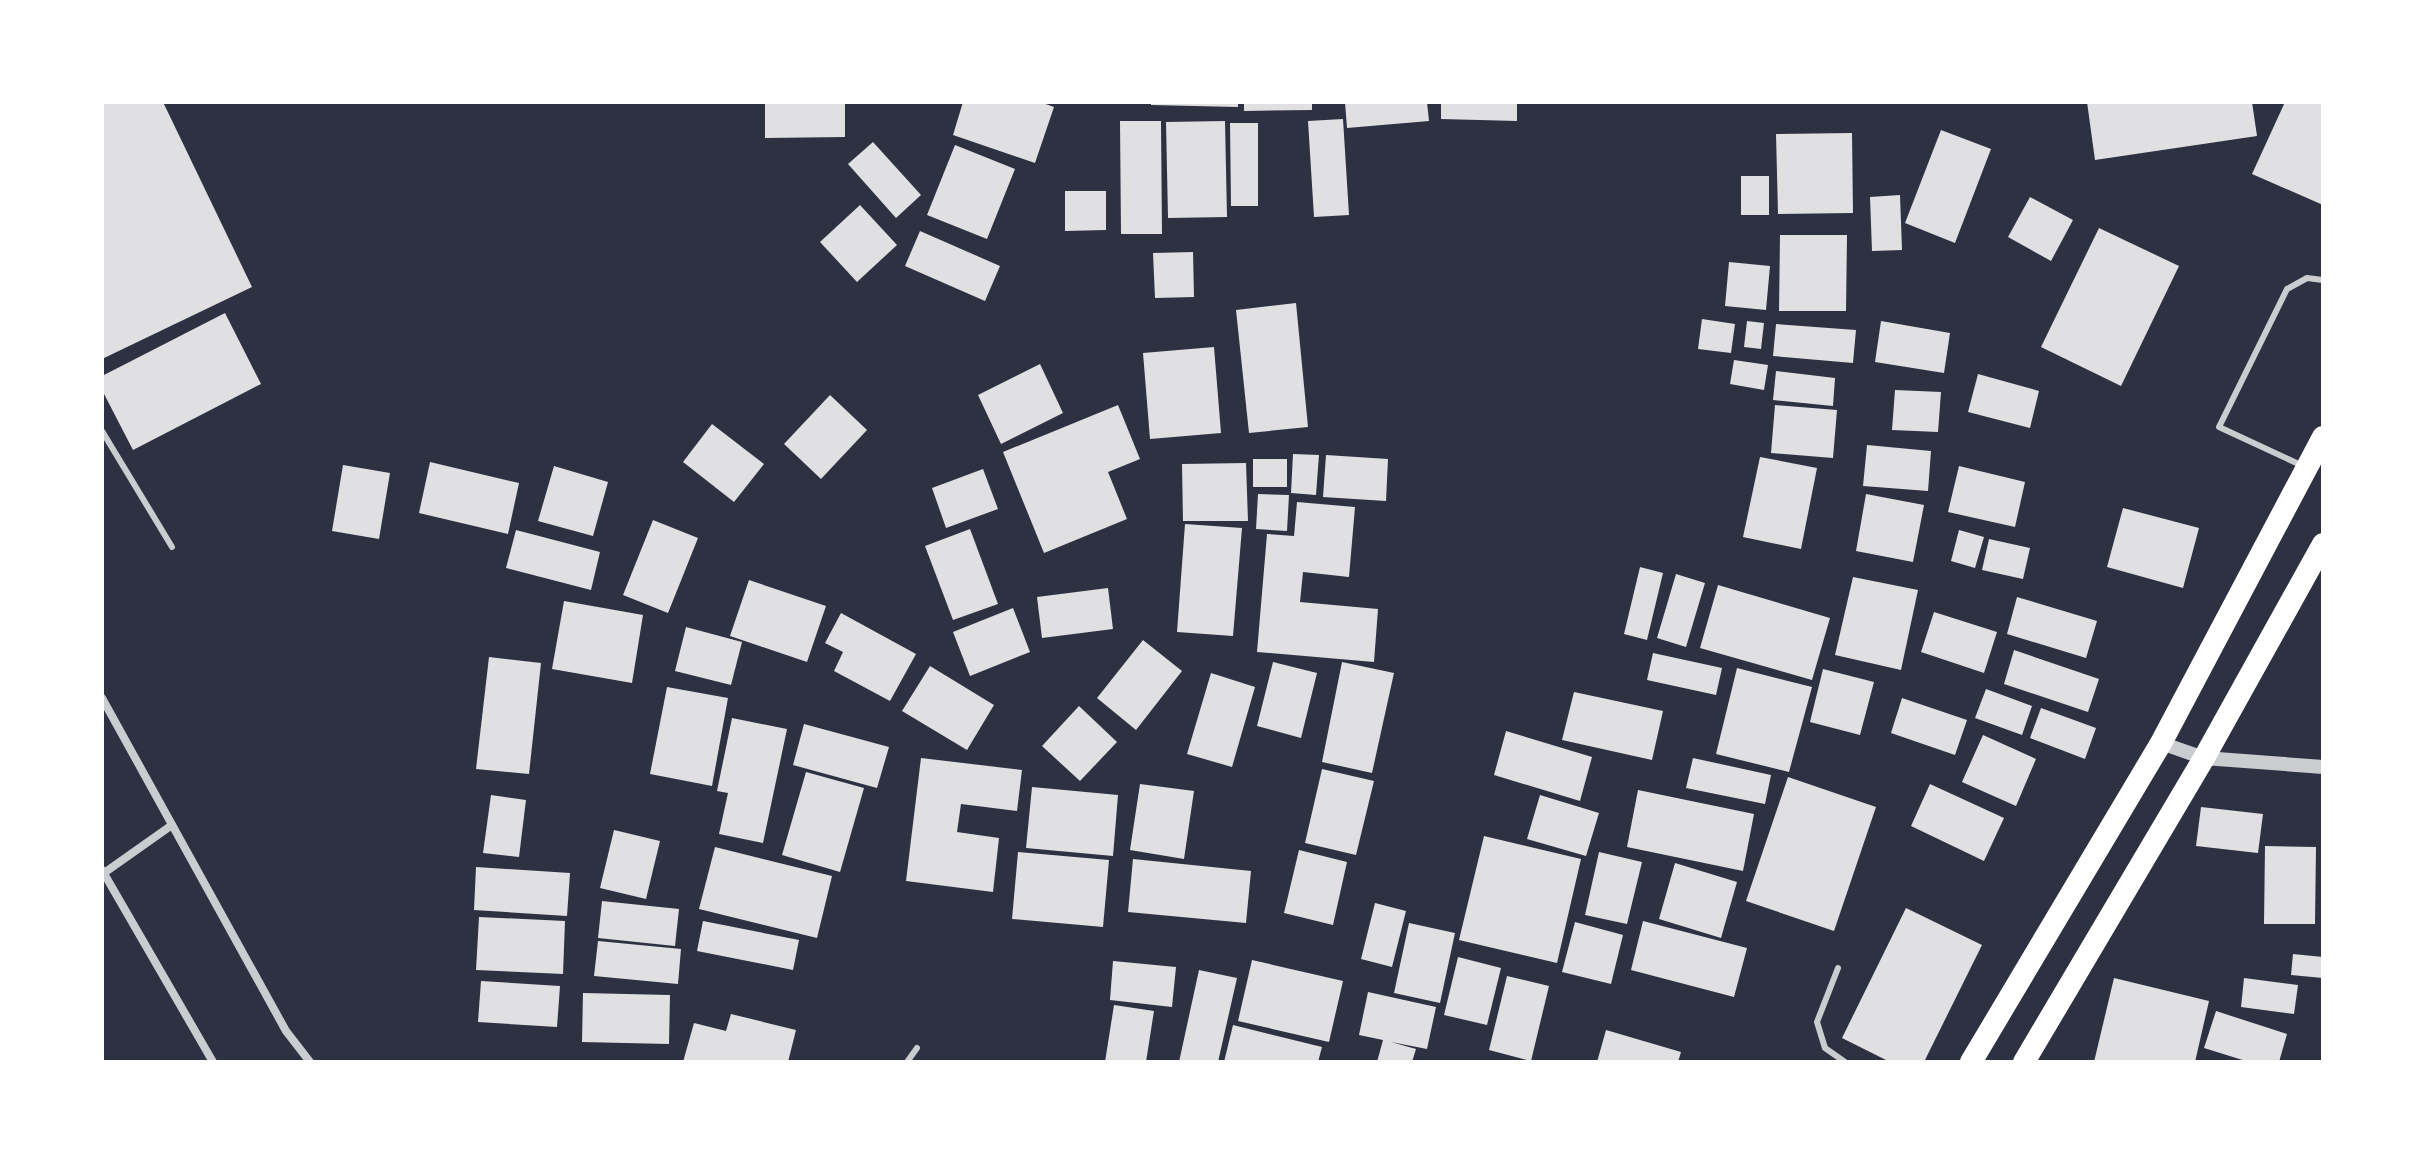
<svg xmlns="http://www.w3.org/2000/svg" width="2425" height="1164" font-family="Poppins,sans-serif">
	<style>
		.building { fill: #e0e0e3 }
		.lines { fill: none; stroke-linecap: round; stroke-linejoin: round }
		.service { stroke: #caccd0; stroke-width: 6 }
		.minor { stroke: #caccd0; stroke-width: 8 }
		.tertiary { stroke: #caccd0; stroke-width: 14 }
		.trunk { stroke: #fff; stroke-width: 22 }
	</style>
	<rect width="100%" height="100%" fill="#2d3142"/>
	<g class="building">
		<polygon points="102,102 163,102 252,287 102,359"/>
		<polygon points="765,102 845,102 845,137 765,138"/>
		<polygon points="963,102 1040,102 1054,107 1035,163 953,135"/>
		<polygon points="1151,102 1238,102 1238,107 1151,105"/>
		<polygon points="1244,102 1312,102 1312,110 1244,111"/>
		<polygon points="1345,102 1427,102 1429,121 1347,128"/>
		<polygon points="1441,102 1517,102 1517,121 1441,119"/>
		<polygon points="2087,102 2252,102 2257,136 2095,160"/>
		<polygon points="2285,102 2323,102 2323,205 2252,174"/>
		<polygon points="1343,119 1349,215 1314,217 1308,121"/>
		<polygon points="1120,121 1161,121 1162,234 1121,234"/>
		<polygon points="1225,121 1227,217 1168,218 1166,122"/>
		<polygon points="1230,123 1258,123 1258,206 1231,206"/>
		<polygon points="1941,130 1991,149 1955,243 1905,223"/>
		<polygon points="1852,133 1853,213 1778,214 1776,134"/>
		<polygon points="873,142 921,195 896,218 848,164"/>
		<polygon points="955,145 1015,169 987,239 927,215"/>
		<rect x="1741" y="176" width="28" height="39"/>
		<polygon points="1065,191 1106,191 1106,230 1065,231"/>
		<polygon points="1900,195 1902,250 1872,251 1870,197"/>
		<polygon points="2030,197 2073,220 2051,261 2008,237"/>
		<polygon points="860,205 897,245 857,282 820,242"/>
		<polygon points="2099,228 2179,266 2121,386 2041,347"/>
		<polygon points="920,231 1000,266 985,301 905,266"/>
		<polygon points="1780,235 1847,235 1846,311 1779,311"/>
		<polygon points="1193,252 1194,297 1155,298 1153,253"/>
		<polygon points="1729,262 1770,266 1766,310 1725,306"/>
		<polygon points="1296,303 1308,427 1249,433 1236,310"/>
		<polygon points="225,313 261,384 133,450 102,390 102,376"/>
		<polygon points="1702,319 1735,324 1731,353 1698,349"/>
		<polygon points="1747,321 1764,323 1761,349 1744,347"/>
		<polygon points="1881,321 1950,333 1944,373 1875,362"/>
		<polygon points="1776,324 1856,330 1853,363 1773,356"/>
		<polygon points="1214,347 1221,433 1150,439 1143,353"/>
		<polygon points="1734,360 1768,365 1764,390 1730,384"/>
		<polygon points="1040,364 1063,413 1001,444 978,395"/>
		<polygon points="1776,371 1835,378 1833,406 1773,400"/>
		<polygon points="1978,374 2039,391 2030,428 1968,412"/>
		<polygon points="1895,390 1941,392 1938,432 1892,430"/>
		<polygon points="830,395 867,430 821,479 784,444"/>
		<polygon points="1118,405 1140,459 1108,472 1127,519 1044,553 1003,452"/>
		<polygon points="1775,405 1837,410 1833,458 1771,453"/>
		<polygon points="712,424 764,464 734,502 683,462"/>
		<polygon points="1867,445 1931,451 1928,491 1863,486"/>
		<polygon points="1293,454 1319,455 1316,495 1291,493"/>
		<polygon points="1326,455 1388,459 1386,501 1323,497"/>
		<polygon points="1760,457 1817,468 1801,549 1743,537"/>
		<rect x="1253" y="459" width="34" height="28"/>
		<polygon points="430,462 519,483 508,534 419,513"/>
		<polygon points="1246,463 1248,521 1183,521 1182,464"/>
		<polygon points="343,465 390,473 379,539 332,531"/>
		<polygon points="554,466 608,482 593,536 538,521"/>
		<polygon points="1959,466 2025,482 2015,527 1948,512"/>
		<polygon points="983,469 998,509 946,528 932,488"/>
		<polygon points="1258,494 1289,495 1287,531 1256,529"/>
		<polygon points="1866,494 1924,505 1913,562 1856,551"/>
		<polygon points="1297,502 1355,507 1349,577 1303,572 1300,602 1378,609 1374,662 1257,652 1267,534 1294,536"/>
		<polygon points="2123,508 2199,528 2183,588 2107,567"/>
		<polygon points="653,520 698,538 668,613 623,595"/>
		<polygon points="1185,524 1242,528 1233,636 1177,632"/>
		<polygon points="970,529 998,604 953,620 925,546"/>
		<polygon points="516,530 600,552 591,590 506,568"/>
		<polygon points="1959,530 1984,537 1975,568 1951,561"/>
		<polygon points="1989,539 2030,548 2023,579 1982,570"/>
		<polygon points="1640,567 1663,573 1647,640 1624,634"/>
		<polygon points="1676,574 1705,583 1686,647 1657,638"/>
		<polygon points="1853,577 1918,590 1901,670 1835,655"/>
		<polygon points="749,580 826,606 807,662 730,636"/>
		<polygon points="1718,585 1830,618 1812,680 1700,648"/>
		<polygon points="1108,588 1113,629 1042,638 1037,597"/>
		<polygon points="2017,597 2097,621 2086,658 2007,634"/>
		<polygon points="564,601 643,615 632,683 552,669"/>
		<polygon points="1013,608 1030,652 970,676 953,632"/>
		<polygon points="1934,612 1997,632 1984,673 1921,652"/>
		<polygon points="841,613 916,654 890,701 834,671 843,652 825,643"/>
		<polygon points="686,627 742,642 731,685 675,671"/>
		<polygon points="1143,640 1182,671 1136,730 1097,698"/>
		<polygon points="2014,650 2099,679 2088,712 2004,684"/>
		<polygon points="1653,653 1722,668 1716,695 1647,680"/>
		<polygon points="489,657 541,663 529,774 476,769"/>
		<polygon points="1273,662 1317,673 1301,738 1257,726"/>
		<polygon points="1342,662 1394,673 1372,773 1322,762"/>
		<polygon points="930,666 994,705 967,750 902,711"/>
		<polygon points="1737,668 1812,687 1789,772 1716,754"/>
		<polygon points="1823,669 1874,682 1860,735 1810,722"/>
		<polygon points="1211,673 1255,687 1232,767 1187,754"/>
		<polygon points="667,687 728,698 712,786 650,774"/>
		<polygon points="1986,689 2032,706 2022,735 1975,718"/>
		<polygon points="1574,692 1663,711 1652,760 1562,740"/>
		<polygon points="1902,698 1967,720 1955,755 1891,733"/>
		<polygon points="1079,706 1117,742 1080,781 1042,746"/>
		<polygon points="2041,708 2096,728 2085,759 2030,738"/>
		<polygon points="732,718 787,729 763,843 719,834 728,793 717,791"/>
		<polygon points="804,724 889,747 877,788 793,765"/>
		<polygon points="1506,731 1592,757 1580,801 1494,775"/>
		<polygon points="1983,735 2036,759 2016,806 1962,782"/>
		<polygon points="921,758 1022,770 1017,811 961,804 957,832 999,838 993,892 906,881"/>
		<polygon points="1693,758 1771,775 1765,804 1686,788"/>
		<polygon points="1322,769 1374,781 1356,855 1305,843"/>
		<polygon points="806,772 864,788 840,872 782,855"/>
		<polygon points="1788,777 1876,807 1834,931 1746,901"/>
		<polygon points="1140,784 1194,791 1184,859 1130,850"/>
		<polygon points="1930,784 2004,818 1984,861 1911,826"/>
		<polygon points="1032,787 1118,795 1113,856 1026,848"/>
		<polygon points="1638,790 1754,814 1743,871 1627,847"/>
		<polygon points="491,795 526,800 519,857 483,853"/>
		<polygon points="1540,795 1599,813 1586,856 1527,839"/>
		<polygon points="2201,807 2263,814 2258,853 2196,846"/>
		<polygon points="614,830 660,841 646,899 600,888"/>
		<polygon points="1484,836 1581,859 1557,963 1459,940"/>
		<polygon points="2265,846 2316,847 2315,924 2264,924"/>
		<polygon points="715,847 832,876 817,938 699,909"/>
		<polygon points="1299,850 1347,862 1333,925 1284,913"/>
		<polygon points="1018,852 1109,860 1103,927 1012,919"/>
		<polygon points="1599,852 1642,862 1627,924 1585,915"/>
		<polygon points="1133,859 1251,871 1246,923 1128,912"/>
		<polygon points="1675,863 1737,882 1721,938 1659,919"/>
		<polygon points="476,867 570,873 567,916 474,910"/>
		<polygon points="602,901 679,909 675,946 598,938"/>
		<polygon points="1375,903 1406,911 1392,967 1361,959"/>
		<polygon points="1906,908 1982,945 1924,1062 1890,1062 1842,1038"/>
		<polygon points="479,917 565,921 563,974 476,970"/>
		<polygon points="703,921 799,940 793,970 697,951"/>
		<polygon points="1643,921 1747,948 1734,997 1631,970"/>
		<polygon points="1575,922 1623,935 1611,984 1562,972"/>
		<polygon points="1409,923 1455,933 1440,1003 1394,993"/>
		<polygon points="598,941 681,949 678,984 594,976"/>
		<polygon points="2293,954 2323,957 2323,978 2291,975"/>
		<polygon points="1458,957 1501,968 1487,1025 1444,1015"/>
		<polygon points="1252,960 1343,981 1329,1042 1238,1021"/>
		<polygon points="1113,961 1176,967 1172,1007 1110,1000"/>
		<polygon points="1199,970 1237,978 1218,1062 1179,1062"/>
		<polygon points="1507,976 1549,986 1531,1061 1489,1050"/>
		<polygon points="2114,978 2209,1001 2195,1062 2094,1062"/>
		<polygon points="2244,978 2298,985 2294,1014 2241,1007"/>
		<polygon points="481,981 560,986 557,1027 478,1022"/>
		<polygon points="1368,992 1436,1007 1427,1049 1391,1042 1416,1049 1412,1062 1377,1062 1383,1040 1359,1035"/>
		<polygon points="583,993 670,995 669,1044 582,1042"/>
		<polygon points="1114,1005 1154,1011 1146,1062 1105,1062"/>
		<polygon points="2216,1011 2287,1034 2279,1062 2249,1062 2204,1048"/>
		<polygon points="731,1014 796,1030 788,1062 683,1062 694,1023 726,1031"/>
		<polygon points="1233,1025 1322,1047 1318,1062 1224,1062"/>
		<polygon points="1606,1030 1681,1052 1678,1062 1597,1062"/>
	</g>
	<g class="lines">
		<g class="service">
			<polyline points="102,431 172,547"/>
			<polyline points="2303,466 2219,427 2287,289 2307,278 2323,280"/>
			<polyline points="1838,968 1817,1022 1825,1048 1845,1062"/>
			<polyline points="907,1062 917,1048"/>
		</g>
		<g class="minor">
			<polyline points="102,698 286,1031 310,1062"/>
			<polyline points="102,870 213,1062"/>
			<polyline points="104,873 172,825"/>
		</g>
		<polyline class="tertiary" points="2161,743 2204,758 2323,767"/>
		<g class="trunk">
			<polyline points="1971,1062 2161,743 2323,437"/>
			<polyline points="2024,1062 2204,758 2323,544"/>
		</g>
	</g>
	<rect width="2425" height="1164" fill="none" stroke="#ffffff" stroke-width="208"/>
</svg>
